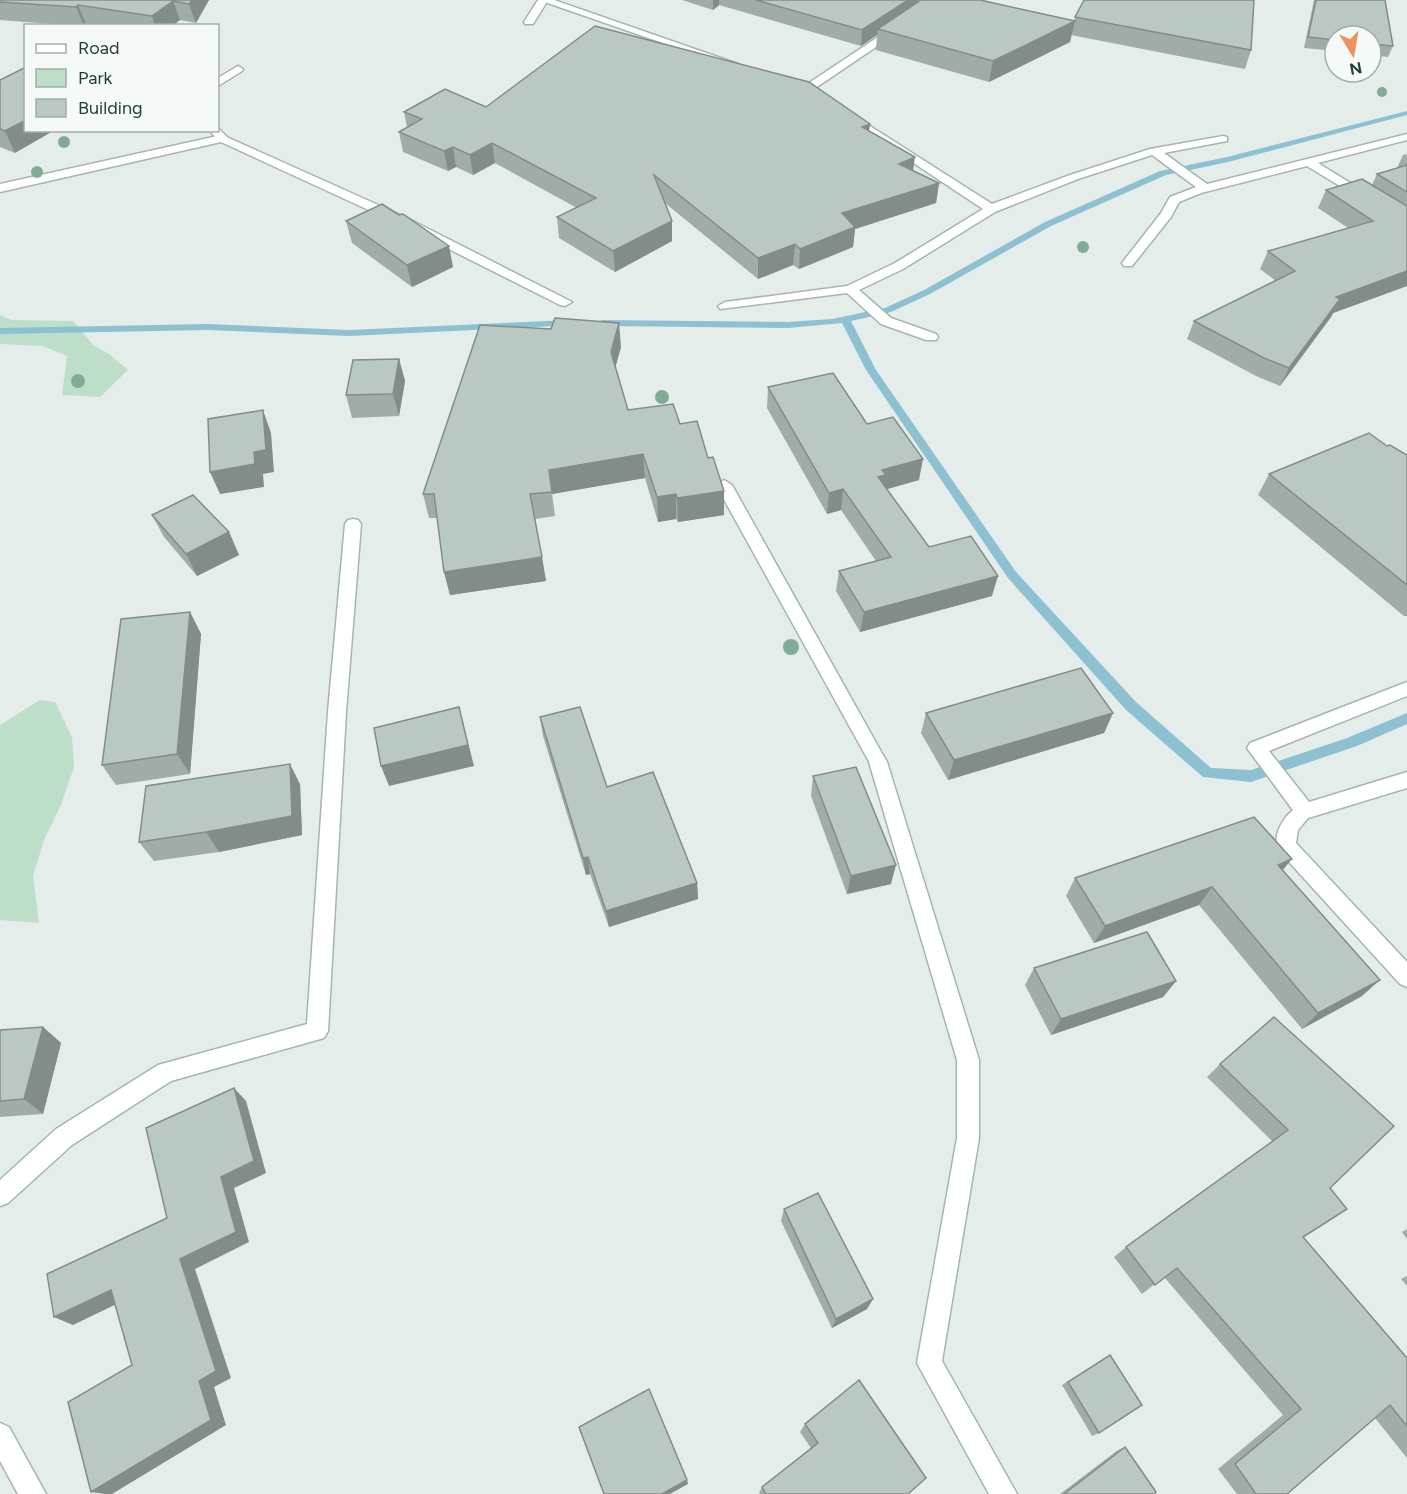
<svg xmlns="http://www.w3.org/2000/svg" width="1407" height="1494" font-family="Figtree,sans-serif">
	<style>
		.green { fill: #bddec9 }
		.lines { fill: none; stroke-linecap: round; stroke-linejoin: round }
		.stream { fill: #8dc1d2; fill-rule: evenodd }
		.lane-casing { stroke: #a6b5b2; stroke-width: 3 }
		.street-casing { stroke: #a6b5b2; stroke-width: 3 }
		.lane { fill: #fff; fill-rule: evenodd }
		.street { fill: #fff; fill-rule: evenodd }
		.tree { fill: #80ac95 }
		.wall { fill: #9faca8 }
		.shaded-wall { fill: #828c88 }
		.building { fill: #b9c8c3; stroke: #828c88; stroke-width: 1.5 }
	</style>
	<rect width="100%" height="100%" fill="#e4edea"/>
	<g class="green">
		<polygon points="0,315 11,320 73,321 93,345 109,354 128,370 100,397 62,395 67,356 43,346 0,344"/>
		<polygon points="40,700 55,702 72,737 74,767 61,805 44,840 33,876 39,923 0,920 0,725"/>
	</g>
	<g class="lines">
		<g class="stream">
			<polygon points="1407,111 1407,115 1228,162 1166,175 1051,226 930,294 891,312 851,321 876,370 1016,572 1136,702 1211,768 1251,770 1347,738 1407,713 1407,724 1357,746 1251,782 1203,777 1126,710 1008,578 866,370 842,323 788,328 602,326 597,323 602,320 788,322 832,319 885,308 924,290 1045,222 1160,171 1227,157"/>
			<polygon points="570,320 574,321 574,325 349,336 208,330 0,334 0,328 208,324 349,330"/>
		</g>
		<defs>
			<g id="lane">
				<polygon points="539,0 554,0 738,64 729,66"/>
				<polygon points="238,66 243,69 242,71 218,86 218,78"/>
				<polygon points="848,112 992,204 1070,175 1150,149 1223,136 1227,137 1227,141 1164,153 1207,184 1407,134 1407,140 1318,163 1407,218 1407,227 1307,166 1201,193 1179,202 1171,217 1132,266 1124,266 1122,263 1161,213 1170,197 1196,187 1152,155 1078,179 995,212 903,269 859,290 891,318 936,334 938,337 936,340 926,340 881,324 847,293 720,309 718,306 725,302 847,286 895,263 983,209 844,117 844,113"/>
				<polygon points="218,128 228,138 226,140 218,140 209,130 218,130"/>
				<polygon points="724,480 732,485 884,757 887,762 884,767 878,769 872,767 716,485"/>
				<polygon points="1407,682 1407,696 1269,751 1309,802 1407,772 1407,788 1305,819 1298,817 1247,748 1250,743"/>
			</g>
			<g id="street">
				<polygon points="538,0 548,0 533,24 525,24 524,22"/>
				<polygon points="929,0 939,0 932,9 811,91 803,91 803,87 926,5"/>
				<polygon points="222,135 407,218 572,302 565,306 560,305 399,224 221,142 0,192 0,184"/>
				<polygon points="353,519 358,520 361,524 346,712 328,1031 324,1038 171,1081 72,1145 8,1203 0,1206 0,1180 56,1129 158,1065 307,1024 328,712 345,524 348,520"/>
				<polygon points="878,755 884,757 887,762 979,1060 979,1138 942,1361 1017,1494 989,1494 917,1363 957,1138 957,1060 869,762 872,757"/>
				<path d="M 1305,803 L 1312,805 L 1314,811 L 1298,830 L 1296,843 L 1407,962 L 1407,987 L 1400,984 L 1279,851 C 1270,833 1288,809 1305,803 Z"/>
				<polygon points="0,1423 9,1427 46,1494 18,1494 0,1461"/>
			</g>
		</defs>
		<use href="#lane" class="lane-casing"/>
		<use href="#street" class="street-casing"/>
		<use href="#lane" class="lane"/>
		<use href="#street" class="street"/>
	</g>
	<g class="tree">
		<circle cx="1382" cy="92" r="5"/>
		<circle cx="64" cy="142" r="6"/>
		<circle cx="37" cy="172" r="6"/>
		<circle cx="1083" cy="247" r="6"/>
		<circle cx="78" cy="381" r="7"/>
		<circle cx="662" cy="397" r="7"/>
		<circle cx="791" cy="647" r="8"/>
	</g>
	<g class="wall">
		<polygon points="0,0 209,0 196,23 180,20 172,26 94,26 86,24 84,26 78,26 0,20"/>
		<polygon points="682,0 919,0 919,2 1074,21 1075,17 1251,50 1245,69 1071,35 1070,42 989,82 876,50 877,35 861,46 719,5 713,10"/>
		<polygon points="1314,0 1385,0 1393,46 1388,57 1371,55 1371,36 1335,36 1335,51 1304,48"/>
		<polygon points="0,80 15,153 0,147"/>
		<polygon points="486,107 870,124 869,131 913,171 939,183 936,203 855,229 853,247 799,269 793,265 758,279 665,203 672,221 672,241 615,272 559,238 557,217 577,208 495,163 473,175 456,167 448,171 403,152 399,132 407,127 404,112"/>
		<polygon points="1407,154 1407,286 1333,313 1331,317 1280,386 1256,376 1187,339 1194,321 1276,281 1260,269 1268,251 1348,228 1318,208 1326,190 1372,185 1377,174 1397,168 1403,155"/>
		<polygon points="346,221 453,267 412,287 352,243"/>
		<polygon points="621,347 615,367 628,410 680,424 708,458 724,491 724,515 678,522 676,519 658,522 645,478 552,494 555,516 535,519 546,581 450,595 444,572 437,518 429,518 423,494"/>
		<polygon points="399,359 405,381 399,416 352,418 346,395"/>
		<polygon points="768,387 867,424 919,480 886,489 929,547 992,596 860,632 836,591 839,571 876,561 841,510 827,514 767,408"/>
		<polygon points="1387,446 1407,455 1407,616 1404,616 1258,495 1269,474"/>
		<polygon points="152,515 229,532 239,555 197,576 164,537"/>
		<polygon points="190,612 201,634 190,774 116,785 102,765"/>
		<polygon points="926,713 1113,713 1104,733 948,780 921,733"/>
		<polygon points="540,717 697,883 698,899 609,927 590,874 586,875 543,736"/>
		<polygon points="813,776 891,884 847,894 811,796"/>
		<polygon points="300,784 302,835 219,852 154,861 139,842"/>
		<polygon points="1282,870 1362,996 1302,1029 1199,905 1094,943 1066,896 1075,878"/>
		<polygon points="1034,968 1176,981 1163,997 1051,1035 1025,985"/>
		<polygon points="1274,1017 1330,1188 1303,1237 1407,1358 1407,1458 1375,1418 1287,1494 1237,1494 1218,1469 1283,1415 1164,1277 1142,1294 1114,1257 1126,1247 1272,1141 1207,1077 1220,1064"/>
		<polygon points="43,1027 61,1043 43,1114 0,1117 0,1030"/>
		<polygon points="784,1209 867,1309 832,1328 781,1221"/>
		<polygon points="1407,1229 1407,1239 1402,1232"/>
		<polygon points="1407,1276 1407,1286 1401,1279"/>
		<polygon points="1110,1355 1099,1433 1092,1436 1062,1385"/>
		<polygon points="805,1424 908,1494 760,1494 759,1493 762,1487 811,1448 800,1432"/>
		<polygon points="1125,1447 1154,1494 1060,1494 1118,1450"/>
	</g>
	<g class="shaded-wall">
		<polygon points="192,0 209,0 196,23 189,4"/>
		<polygon points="713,0 719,0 719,5 713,10"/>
		<polygon points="904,0 919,0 918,8 878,29 877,35 861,46 862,30"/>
		<polygon points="173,1 180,20 172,26 155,26 152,16"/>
		<polygon points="78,5 86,24 84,26 76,7"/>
		<polygon points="1075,21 1070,42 989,82 993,61"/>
		<polygon points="26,120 26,130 55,130 15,153 5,131"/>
		<polygon points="870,124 867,144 862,127"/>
		<polygon points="492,143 495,163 473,175 470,155"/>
		<polygon points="453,147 456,167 448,171 444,151"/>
		<polygon points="915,157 912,178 899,164"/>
		<polygon points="939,183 936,203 855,229 853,247 799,269 800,249 842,213"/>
		<polygon points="672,221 672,241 615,272 613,251"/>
		<polygon points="795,244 793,265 758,279 758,258"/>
		<polygon points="449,246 453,267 412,287 407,265"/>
		<polygon points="1407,271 1407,286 1333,313 1331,317 1280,386 1289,368 1336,297"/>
		<polygon points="619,323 621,347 613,376 611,352"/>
		<polygon points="399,359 405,381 399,416 393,394"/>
		<polygon points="263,410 271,433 274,472 263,474 264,487 220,494 210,472 254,452"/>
		<polygon points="643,454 645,478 552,494 555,516 549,470"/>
		<polygon points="923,459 919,480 884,490 878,477 882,470"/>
		<polygon points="843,489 841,510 827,514 829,493"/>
		<polygon points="724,491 724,515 678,522 677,498"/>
		<polygon points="676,494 676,519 658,522 657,497"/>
		<polygon points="229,532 239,555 197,576 186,554"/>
		<polygon points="542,557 546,581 450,595 444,572"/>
		<polygon points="998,576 992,596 860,632 864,612"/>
		<polygon points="190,612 201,634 190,774 177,754"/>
		<polygon points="459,707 474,766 389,786 381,766"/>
		<polygon points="1113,713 1104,733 948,780 954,760"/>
		<polygon points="290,764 300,784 302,835 219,852 206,832"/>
		<polygon points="588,857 590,874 586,875 583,858"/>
		<polygon points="1292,859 1277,877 1278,865"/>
		<polygon points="896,865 891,884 847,894 851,876"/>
		<polygon points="697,883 698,899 609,927 606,911"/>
		<polygon points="1212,887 1199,905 1094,943 1105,926"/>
		<polygon points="1380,980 1362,996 1302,1029 1318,1013"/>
		<polygon points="1176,981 1163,997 1051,1035 1061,1019"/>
		<polygon points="43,1027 61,1043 43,1114 24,1099"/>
		<polygon points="234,1088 246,1101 266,1173 234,1188 249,1242 195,1269 231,1378 214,1387 226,1425 112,1494 105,1494 91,1492 199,1381 180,1259 221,1177"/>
		<polygon points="111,1290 127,1299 73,1325 54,1317"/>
		<polygon points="873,1299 867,1309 832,1328 836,1319"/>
		<polygon points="687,1480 688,1484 670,1494 662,1494"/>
	</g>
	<g class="building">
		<polygon points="0,0 192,0 189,4 173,1 152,16 78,5 76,7 0,2"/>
		<polygon points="756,0 908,0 862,30"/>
		<polygon points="921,0 980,0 1075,21 993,61 878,29"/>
		<polygon points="1084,0 1254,0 1251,50 1075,17"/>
		<polygon points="1316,0 1385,0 1393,46 1371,44 1371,36 1335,36 1335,40 1308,37"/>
		<polygon points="595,26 809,82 870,124 862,127 915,157 899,164 939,183 842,213 855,227 800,249 795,244 758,258 654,175 672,221 613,251 557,217 596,198 492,143 470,155 453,147 444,151 399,132 422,119 404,112 445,89 486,107"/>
		<polygon points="26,67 26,120 5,131 0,129 0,80"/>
		<polygon points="1407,165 1407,192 1377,174"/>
		<polygon points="1362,179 1407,206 1407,271 1336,297 1340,299 1289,368 1264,358 1194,321 1295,271 1268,251 1373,221 1326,190"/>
		<polygon points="382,204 399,215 403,214 449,246 407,265 346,221"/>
		<polygon points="555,318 619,323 611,352 628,410 673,404 680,424 697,421 708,458 713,457 724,491 677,498 676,494 657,497 643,454 549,470 552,492 530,494 542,557 444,572 434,494 423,494 480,325 551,329"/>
		<polygon points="399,359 393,394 346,395 353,360"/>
		<polygon points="833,373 867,424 893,417 923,459 882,470 886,475 878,477 929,547 971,536 998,576 864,612 839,571 891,557 843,489 829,493 768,387"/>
		<polygon points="263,410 266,450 254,452 255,464 210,472 208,419"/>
		<polygon points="1369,433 1387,446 1390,445 1407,455 1407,585 1269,474"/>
		<polygon points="193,495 229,532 186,554 152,515"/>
		<polygon points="190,612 177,754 102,765 121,619"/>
		<polygon points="1081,668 1113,713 954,760 926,713"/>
		<polygon points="459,707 468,745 381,766 374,728"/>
		<polygon points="580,707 607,787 653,772 697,883 606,911 588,857 583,858 540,717"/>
		<polygon points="290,764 292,816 206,832 139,842 146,786"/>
		<polygon points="856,767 896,865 851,876 813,776"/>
		<polygon points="1254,817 1292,859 1278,865 1380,980 1318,1013 1212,887 1105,926 1075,878"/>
		<polygon points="1147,932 1176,981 1061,1019 1034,968"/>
		<polygon points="1274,1017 1394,1126 1330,1188 1347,1209 1303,1237 1407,1358 1407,1426 1390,1405 1287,1494 1256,1494 1235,1464 1301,1409 1177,1268 1155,1285 1126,1247 1288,1130 1220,1064"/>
		<polygon points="43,1027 24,1099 0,1101 0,1030"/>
		<polygon points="234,1088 254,1161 221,1177 236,1232 180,1259 216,1371 199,1381 211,1420 91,1492 68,1402 132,1365 111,1290 54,1317 47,1274 167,1218 146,1128"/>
		<polygon points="818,1193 873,1299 836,1319 784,1209"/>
		<polygon points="1110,1355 1142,1405 1099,1433 1068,1382"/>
		<polygon points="859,1380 926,1478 908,1494 766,1494 762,1487 818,1443 805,1424"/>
		<polygon points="649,1389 687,1480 662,1494 604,1494 579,1427"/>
		<polygon points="1125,1447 1156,1492 1154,1494 1064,1494"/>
	</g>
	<rect x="24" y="24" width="195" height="108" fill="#f5faf8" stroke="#a1afac" stroke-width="1.5"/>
	<rect x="36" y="44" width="30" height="9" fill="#ffffff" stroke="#a1afac" stroke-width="1.5"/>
	<text x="78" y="54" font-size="18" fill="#233f3a">Road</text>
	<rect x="36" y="69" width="30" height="18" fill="#bddec9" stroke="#a1afac" stroke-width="1.5"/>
	<text x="78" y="84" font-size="18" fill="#233f3a">Park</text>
	<rect x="36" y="99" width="30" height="18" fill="#b9c8c3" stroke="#a1afac" stroke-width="1.5"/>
	<text x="78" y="114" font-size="18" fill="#233f3a">Building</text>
	<g transform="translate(1353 54) rotate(169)"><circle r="28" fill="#f5faf8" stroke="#a1afac" stroke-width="1.5"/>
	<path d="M0-4.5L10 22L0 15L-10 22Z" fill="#f1905f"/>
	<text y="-9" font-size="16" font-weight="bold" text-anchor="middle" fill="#233f3a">N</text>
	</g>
</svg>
